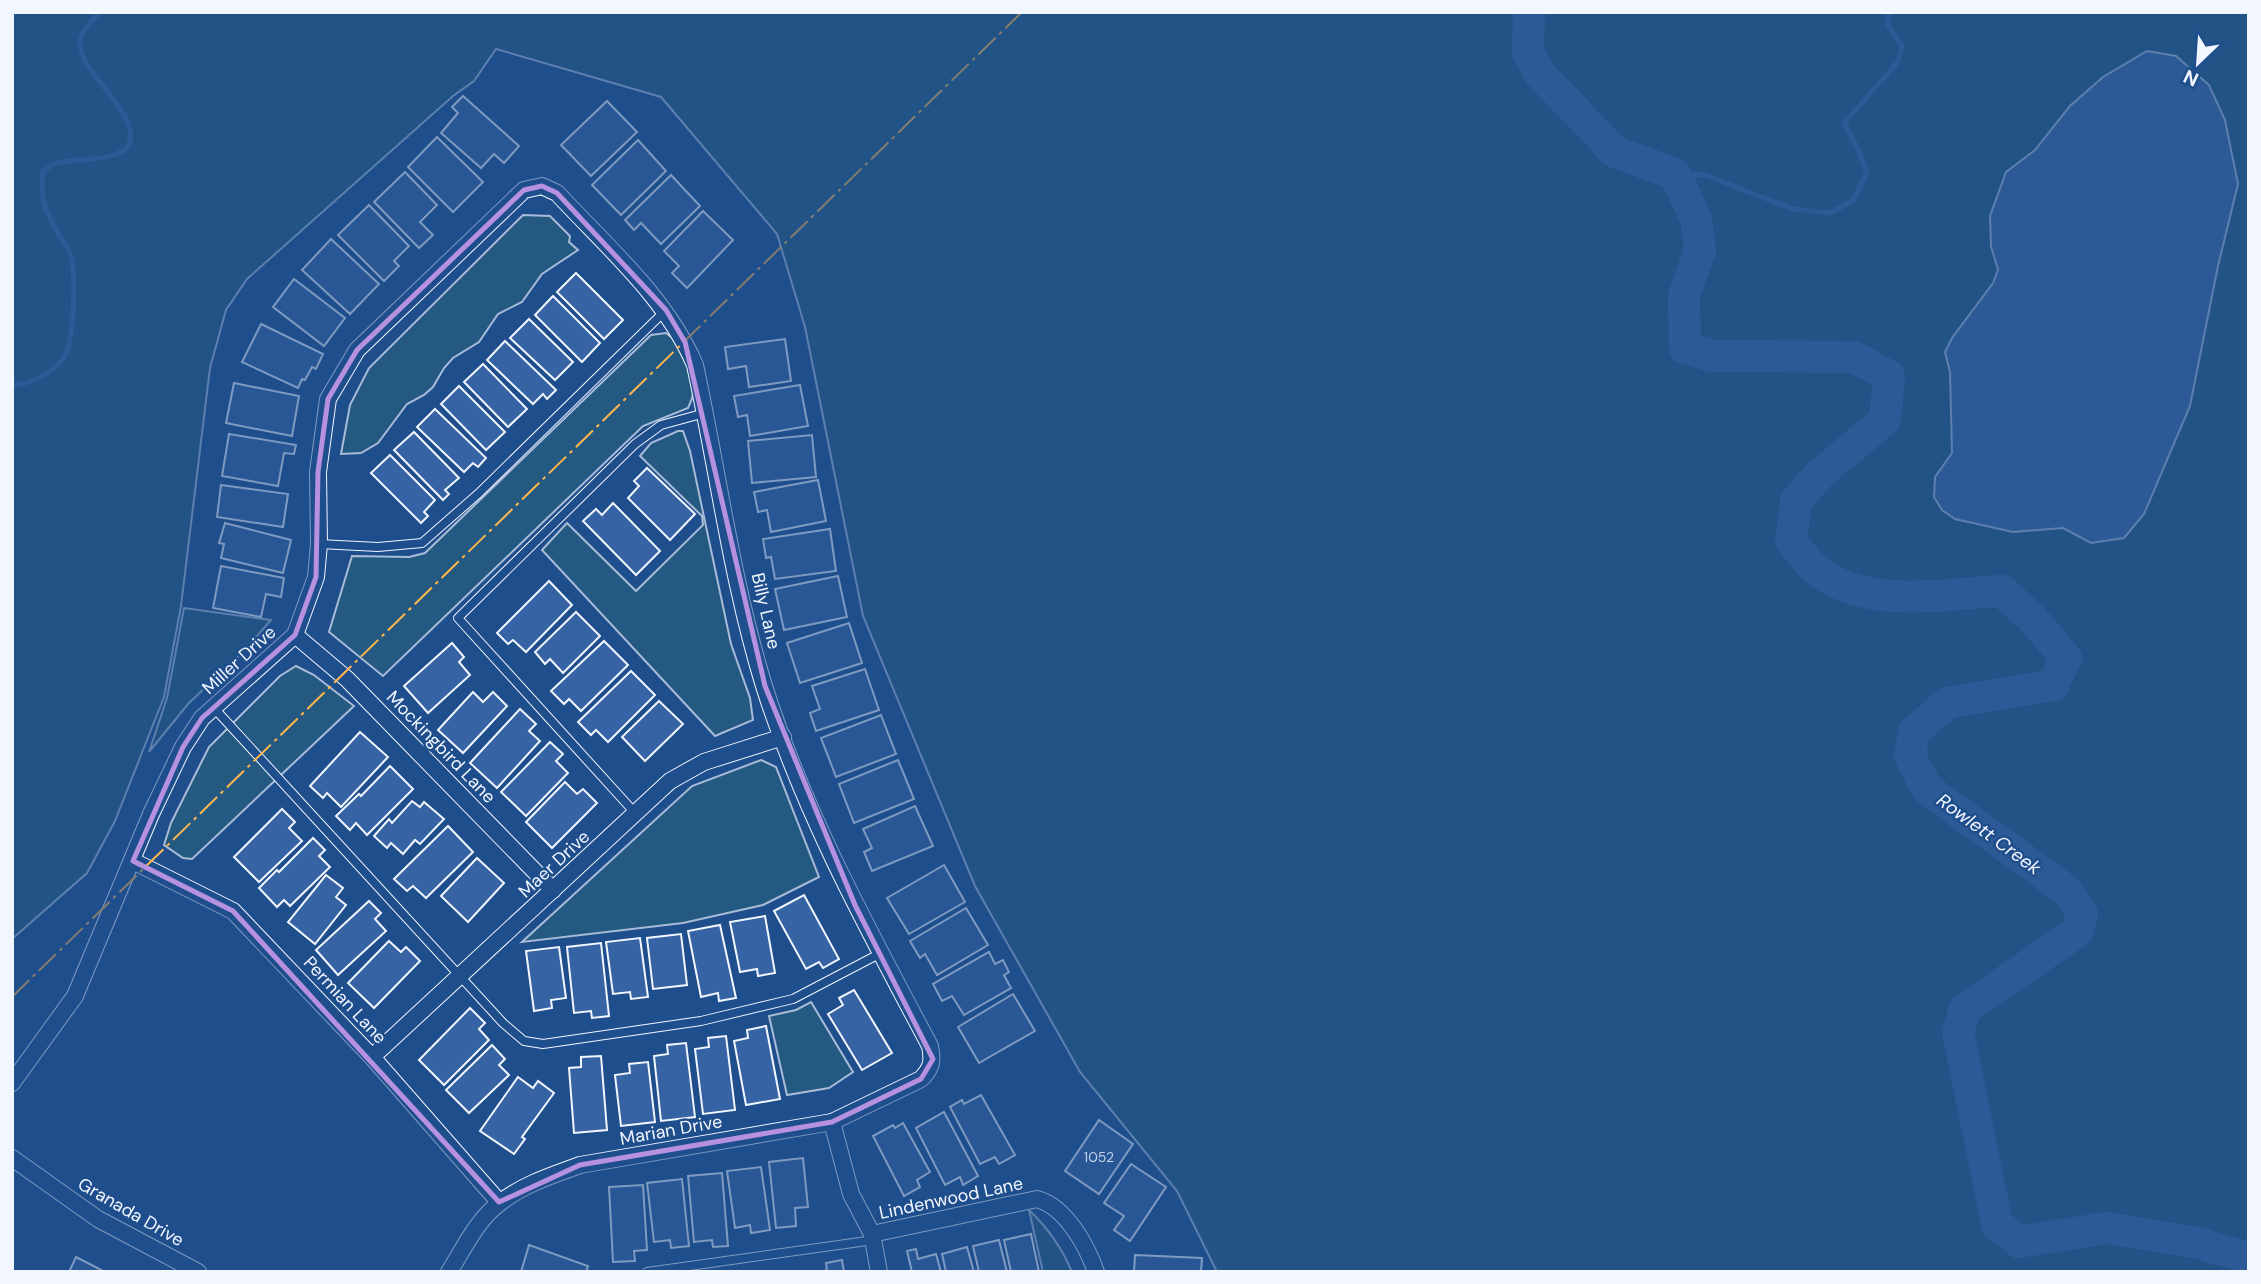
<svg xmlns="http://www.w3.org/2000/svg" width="2261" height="1284" font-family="'DM Sans',sans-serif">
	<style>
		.green { fill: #245a82; stroke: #a8bbd7; stroke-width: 2 }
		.water { fill: #3b69a3; stroke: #a8bbd7; stroke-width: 2 }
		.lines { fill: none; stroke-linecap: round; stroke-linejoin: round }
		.stream { stroke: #3b69a3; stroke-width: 5 }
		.river { stroke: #3b69a3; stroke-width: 32 }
		.building { fill: #3563a3; stroke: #f2f6ff; stroke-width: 2 }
		.service-casing { stroke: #f2f6ff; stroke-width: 10 }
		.minor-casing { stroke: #f2f6ff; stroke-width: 18 }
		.service { stroke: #1f4e8c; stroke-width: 8 }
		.minor { stroke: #1f4e8c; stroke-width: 16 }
		.power { stroke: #ffb74d; stroke-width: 2; stroke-dasharray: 24 5 3.5 5; stroke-linecap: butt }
		.marked { fill: none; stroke: #b691df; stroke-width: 5; stroke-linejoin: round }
		.labels { text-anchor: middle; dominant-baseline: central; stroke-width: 5; stroke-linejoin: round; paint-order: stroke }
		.number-label { font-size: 14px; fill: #c3d1e8 }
		.street-label { font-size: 18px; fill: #f2f6ff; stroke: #1f4e8c }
		.water-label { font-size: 19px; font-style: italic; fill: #f2f6ff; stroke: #1f4e8c }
	</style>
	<rect width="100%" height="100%" fill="#1f4e8c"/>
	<g class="green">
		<polygon points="12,12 2249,12 2249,1272 1217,1272 1177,1191 1080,1072 975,886 863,616 805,327 777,234 661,97 496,49 474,81 453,96 247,279 226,310 210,368 181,606 164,697 115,821 87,873 12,939"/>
		<polygon points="523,215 550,216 570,236 569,242 578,250 542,274 522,302 498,314 479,342 453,358 444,368 433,387 424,395 407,404 378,443 361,453 341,454 350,405 369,368"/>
		<path d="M 666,333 C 683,344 693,372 693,393 C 693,398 690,403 688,408 L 643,426 L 383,676 L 329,632 L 352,556 L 409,557 L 425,553 L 651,335 Z"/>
		<polygon points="678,431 683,431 690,451 731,644 750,698 753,720 715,736 542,550 567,523 636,591 703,525 702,516 640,456 651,443"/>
		<polygon points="184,608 271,620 245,650 188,704 149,752 167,698"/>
		<polygon points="296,666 314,675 354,706 192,859 183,858 164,845 171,823 209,747 280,676"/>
		<polygon points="761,760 776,767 819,877 763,905 683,923 522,942 692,786"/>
		<polygon points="811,1002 853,1072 829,1088 787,1095 769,1016 796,1010"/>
		<path d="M 1029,1210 C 1048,1228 1062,1248 1072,1272 L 1043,1272 Z"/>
	</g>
	<polygon class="water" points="2147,51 2176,56 2209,85 2225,120 2238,184 2218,266 2190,406 2144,514 2124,538 2091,543 2063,528 2013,532 1955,519 1942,510 1934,497 1935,477 1952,453 1950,372 1945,352 1952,338 1993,283 1998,270 1991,246 1990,216 2006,172 2035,150 2070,106 2103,77"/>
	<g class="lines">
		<g class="stream">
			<polyline points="1675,174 1705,175 1793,209 1831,213 1853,200 1867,173 1857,147 1844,123 1898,62 1902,46 1887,24 1889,12"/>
			<path d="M 12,386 C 31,383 58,372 66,353 C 74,336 76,274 71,256 C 69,249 64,242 60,237 C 46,213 39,199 43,171 C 48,168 52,164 57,163 C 76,158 125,163 130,141 C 138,106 65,65 83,32 C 87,25 95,18 100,12"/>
		</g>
		<path class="river" d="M 1529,12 L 1528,52 L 1540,74 L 1615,152 L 1675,174 L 1696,219 L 1700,250 L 1684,296 L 1685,348 L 1713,356 L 1854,357 L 1889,376 L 1885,420 L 1821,473 L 1796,501 L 1791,541 C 1799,550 1807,562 1816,570 C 1867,610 1943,594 2002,591 L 2032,618 L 2066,658 L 2053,685 L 1947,703 L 1914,732 L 1910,756 L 1927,789 L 2066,890 L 2082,913 L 2078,931 L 1965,1009 L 1958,1032 L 1997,1224 L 2019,1242 L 2106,1228 L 2198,1243 L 2249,1258"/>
	</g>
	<g class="building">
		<polygon points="463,96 519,146 504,163 494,154 481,168 441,133 458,113 452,107"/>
		<polygon points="607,101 637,132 591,176 561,145"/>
		<polygon points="437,137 483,182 453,212 408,167"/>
		<polygon points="638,140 666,171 621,215 592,185"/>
		<polygon points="405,172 437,205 420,222 433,235 419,248 374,202"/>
		<polygon points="671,175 700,206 661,244 641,223 634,230 625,220"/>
		<polygon points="369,205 409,246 394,261 399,266 384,281 338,235"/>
		<polygon points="703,211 733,240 687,288 672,273 679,266 664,251"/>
		<polygon points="331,239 379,284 350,314 302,270"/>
		<polygon points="576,273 623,320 604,339 557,292"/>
		<polygon points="294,279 345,318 324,346 273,307"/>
		<polygon points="553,296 600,343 582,362 535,315"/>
		<polygon points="529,319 573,362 555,380 510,338"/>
		<polygon points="261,324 323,354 316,369 312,367 305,380 302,379 298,388 242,362"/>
		<polygon points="785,339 791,381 749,387 746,366 728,369 725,347"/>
		<polygon points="505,341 556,390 547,399 543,394 533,404 487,360"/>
		<polygon points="483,364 527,409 508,427 464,382"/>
		<polygon points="234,383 299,396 292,436 226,423"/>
		<polygon points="800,385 808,426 750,436 747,415 738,417 734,396"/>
		<polygon points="459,386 505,432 486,450 441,404"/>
		<polygon points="435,409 486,458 478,467 473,463 464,472 417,427"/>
		<polygon points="414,432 459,478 445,490 449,494 443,500 394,450"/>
		<polygon points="229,434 296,445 294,454 284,453 278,486 222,476"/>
		<polygon points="812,435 816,477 752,483 748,441"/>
		<polygon points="390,455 435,500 424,512 428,516 421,523 371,473"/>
		<polygon points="647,468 695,514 670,540 628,498 639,486 634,481"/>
		<polygon points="818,480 826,521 771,532 767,510 758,512 754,492"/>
		<polygon points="221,485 288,494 283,527 217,517"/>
		<polygon points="613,503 660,551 636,575 583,521 596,509 602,515"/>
		<polygon points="225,523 291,540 283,573 221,558 224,544 219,543"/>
		<polygon points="830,529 836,571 775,579 771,557 766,558 763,539"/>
		<polygon points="221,566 284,578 281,597 266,594 261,617 213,608"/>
		<polygon points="838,576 847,617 784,630 775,589"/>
		<polygon points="549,581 572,605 526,652 513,640 508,644 497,633"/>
		<polygon points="576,612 600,636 563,673 550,659 545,664 535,652"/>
		<polygon points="849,623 862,663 800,683 787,643"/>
		<polygon points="604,641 628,665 581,711 569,699 564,704 551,691"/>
		<polygon points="452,643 464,657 459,662 470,675 428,713 404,686"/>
		<polygon points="865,669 879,710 816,731 810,713 820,709 812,686"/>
		<polygon points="631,671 655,695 608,742 596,730 591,735 578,722"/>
		<polygon points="473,692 483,702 493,692 507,706 463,753 438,730"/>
		<polygon points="659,701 683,724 645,761 622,737"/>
		<polygon points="520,709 536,724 529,731 540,741 497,788 470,763"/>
		<polygon points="881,715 896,754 836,777 821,738"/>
		<polygon points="360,732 388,757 341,807 327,793 323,798 310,786"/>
		<polygon points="550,742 563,754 556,761 568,773 526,816 501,792"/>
		<polygon points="898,760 914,799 854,823 839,784"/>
		<polygon points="390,766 413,789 367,835 356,823 350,830 336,816 359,794 361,796"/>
		<polygon points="565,782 577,794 583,789 597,803 552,848 526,822"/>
		<polygon points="412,801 420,807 424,802 444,819 420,844 415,840 403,854 391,843 387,848 374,836 389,819 392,823"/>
		<polygon points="915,806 933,846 872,871 864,852 872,848 863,829"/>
		<polygon points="282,809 295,822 289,828 302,841 259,882 234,857"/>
		<polygon points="448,826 473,852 426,898 413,886 407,891 394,879"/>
		<polygon points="313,838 325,850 319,856 330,867 290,906 284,900 277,907 259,888 277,870 279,872"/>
		<polygon points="477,858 504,883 468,922 441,896"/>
		<polygon points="944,865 965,902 909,934 887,898"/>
		<polygon points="326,875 343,888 336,897 346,905 315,944 288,922"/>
		<polygon points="804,895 839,959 823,968 819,962 806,969 774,911"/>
		<polygon points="369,901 381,913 375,919 386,931 338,975 316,950"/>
		<polygon points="966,908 988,945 937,975 925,954 920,958 910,941"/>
		<polygon points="765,916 775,973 758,976 757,969 740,972 730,922"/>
		<polygon points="720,925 736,998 719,1001 718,993 701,997 688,931"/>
		<polygon points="681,934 687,985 653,989 647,938"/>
		<polygon points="640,938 648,997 631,999 630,992 613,994 606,942"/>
		<polygon points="389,941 401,952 406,947 420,961 374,1008 348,983"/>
		<polygon points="601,943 609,1016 592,1018 591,1011 574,1013 567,947"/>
		<polygon points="559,947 566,998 551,1000 552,1008 534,1011 526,951"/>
		<polygon points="989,952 995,964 1003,960 1009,972 1004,975 1011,988 964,1015 952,996 942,1001 933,984"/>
		<polygon points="854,990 892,1053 862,1070 828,1014 843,1005 839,998"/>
		<polygon points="1013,994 1035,1031 979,1063 958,1027"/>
		<polygon points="470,1008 485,1023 479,1029 489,1040 444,1085 419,1060"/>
		<polygon points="766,1026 780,1099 746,1105 734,1041 748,1038 747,1030"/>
		<polygon points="726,1036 735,1110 703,1114 695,1049 709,1047 708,1038"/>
		<polygon points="686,1043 695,1117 661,1121 654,1056 668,1054 667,1045"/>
		<polygon points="492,1045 505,1059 499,1065 509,1075 469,1113 446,1090"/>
		<polygon points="601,1056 607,1130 574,1133 569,1068 581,1067 581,1057"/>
		<polygon points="648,1062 655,1122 621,1126 615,1075 630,1073 629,1064"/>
		<polygon points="518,1077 533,1088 538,1081 554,1093 522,1137 525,1139 514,1154 480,1131"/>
		<polygon points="981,1095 1015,1155 999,1164 995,1157 980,1164 950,1107 962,1100 964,1104"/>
		<polygon points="944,1112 978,1176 963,1185 960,1177 945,1185 916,1128"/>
		<polygon points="1099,1120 1133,1144 1099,1194 1065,1171"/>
		<polygon points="903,1123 930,1172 917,1180 920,1187 904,1196 873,1136 893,1125 895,1128"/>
		<polygon points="803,1158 808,1207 795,1208 796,1226 776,1228 769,1162"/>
		<polygon points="1131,1164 1166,1187 1130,1241 1114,1230 1124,1216 1104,1203"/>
		<polygon points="761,1167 770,1230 751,1233 750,1225 735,1228 727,1171"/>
		<polygon points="722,1173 728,1246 713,1247 712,1240 694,1242 688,1176"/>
		<polygon points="682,1179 689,1246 671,1248 670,1240 654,1242 647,1183"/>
		<polygon points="643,1185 647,1250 634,1251 635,1261 613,1262 609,1187"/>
		<polygon points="1031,1234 1039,1272 1011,1272 1004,1240"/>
		<polygon points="999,1240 1007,1272 979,1272 973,1246"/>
		<polygon points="529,1245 588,1266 586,1272 521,1272"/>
		<polygon points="967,1247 974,1272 946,1272 942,1254"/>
		<polygon points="916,1249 918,1259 936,1254 941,1272 912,1272 907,1251"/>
		<polygon points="1135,1255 1202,1258 1201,1272 1134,1272"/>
		<polygon points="76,1257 105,1272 69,1272"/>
		<polygon points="842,1260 844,1272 819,1272 827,1270 826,1263"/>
	</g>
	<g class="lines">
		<defs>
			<g id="service">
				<polyline points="319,544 378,547 422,543 479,493 666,310"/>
				<polyline points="214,708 503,1023 524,1041 543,1044 701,1021 793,999 881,953"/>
				<polyline points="636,814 458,618 635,444 661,425 705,413"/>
				<polyline points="647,1272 874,1240"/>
			</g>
			<g id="minor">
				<polyline points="295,635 347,679 553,890"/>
				<polyline points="133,861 233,911 372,1057 499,1202"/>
				<polyline points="372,1057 670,781 704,762 783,737"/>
				<path d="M 12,1083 L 75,996 L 151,814 L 183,747 L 202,718 L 295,635 L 316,577 L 319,544 L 318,472 L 328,399 L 357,350 L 524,190 L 542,186 L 557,193 C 606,246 666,297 695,365 C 718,472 732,582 764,686 C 804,813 868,929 930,1046 C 933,1061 932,1068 921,1079 L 832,1122 L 580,1165 C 553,1175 524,1184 501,1202 C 478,1218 464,1248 449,1272"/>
				<polyline points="832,1122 851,1194 872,1234 879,1272"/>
				<polyline points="12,1158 98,1219 198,1272"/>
				<path d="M 872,1234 L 1037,1199 C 1066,1207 1087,1246 1096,1272"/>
			</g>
		</defs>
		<use href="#service" class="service-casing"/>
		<use href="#minor" class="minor-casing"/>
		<use href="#service" class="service"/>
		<use href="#minor" class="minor"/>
		<polyline class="power" points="12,997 1022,12"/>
	</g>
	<path d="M0 0H2261V1284H0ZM 542,186 L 557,193 L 666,310 L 685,342 L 765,686 L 855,905 L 933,1059 L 921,1079 L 832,1122 L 580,1165 L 499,1202 L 233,911 L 133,861 L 183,747 L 202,718 L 295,635 L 316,577 L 318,472 L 328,399 L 357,350 L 524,190 Z" fill="#1f4e8c" fill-opacity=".55" fill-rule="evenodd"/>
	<path class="marked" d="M 542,186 L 557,193 L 666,310 L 685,342 L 765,686 L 855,905 L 933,1059 L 921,1079 L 832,1122 L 580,1165 L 499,1202 L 233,911 L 133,861 L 183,747 L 202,718 L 295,635 L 316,577 L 318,472 L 328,399 L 357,350 L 524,190 Z"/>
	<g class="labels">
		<g class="number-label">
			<text x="1099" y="1157">1052</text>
		</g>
		<g class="street-label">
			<text transform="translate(766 611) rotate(77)">Billy Lane</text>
			<text transform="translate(239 660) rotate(-42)">Miller Drive</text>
			<text transform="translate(441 747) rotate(46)">Mockingbird Lane</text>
			<text transform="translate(554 864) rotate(-43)">Maer Drive</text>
			<text transform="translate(345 1000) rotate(47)">Permian Lane</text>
			<text transform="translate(671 1130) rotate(-10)">Marian Drive</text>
			<text transform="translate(951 1198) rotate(-12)">Lindenwood Lane</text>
			<text transform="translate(131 1212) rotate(30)">Granada Drive</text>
		</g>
		<g class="water-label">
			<text transform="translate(1989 834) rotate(36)">Rowlett Creek</text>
		</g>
	</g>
	<rect width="2261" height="1284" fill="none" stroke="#f2f6ff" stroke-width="28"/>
	<g transform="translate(2198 63) rotate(205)" stroke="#1f4e8c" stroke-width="5" paint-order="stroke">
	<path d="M0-5L12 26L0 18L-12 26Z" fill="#f2f6ff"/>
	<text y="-10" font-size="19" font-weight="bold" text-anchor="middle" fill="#f2f6ff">N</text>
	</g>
</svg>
